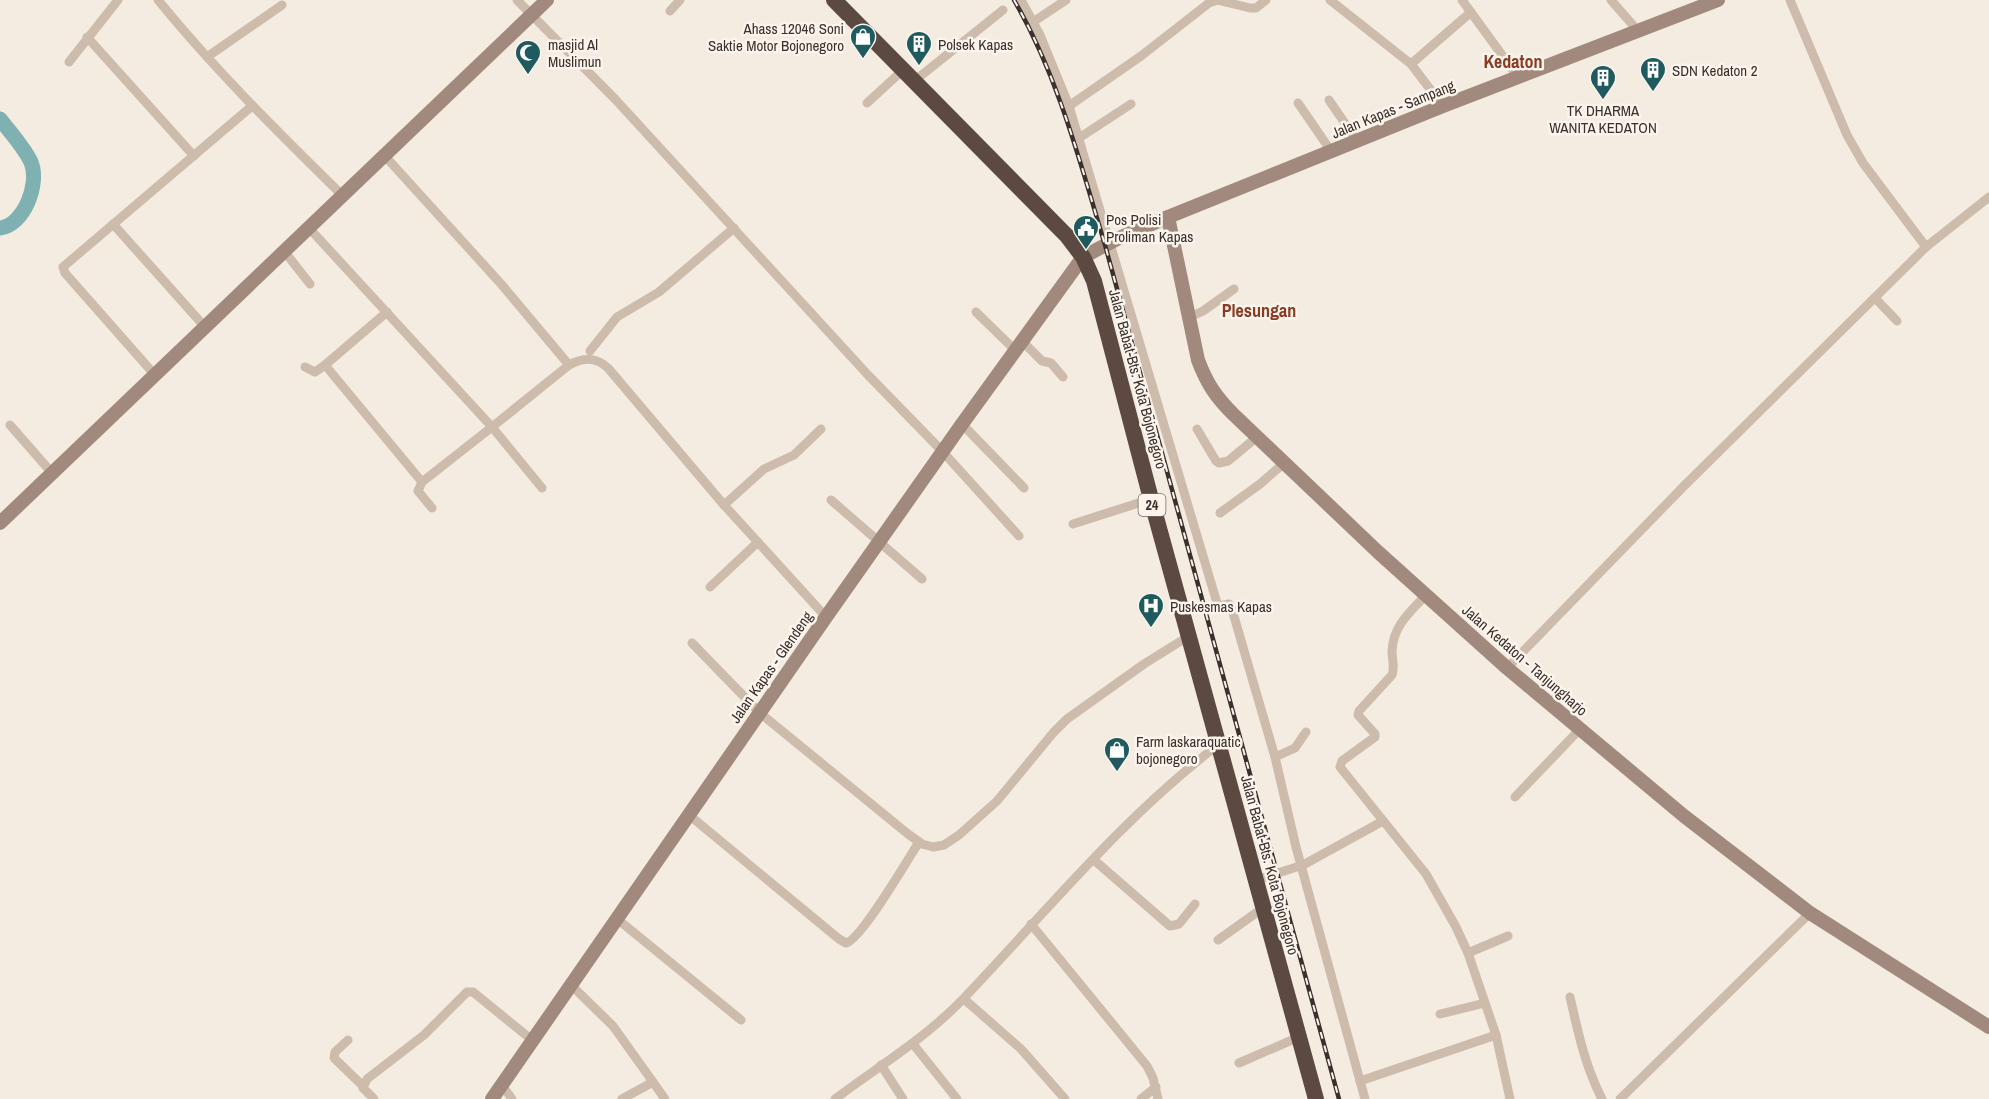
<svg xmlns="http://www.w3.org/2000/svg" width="1989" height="1099" font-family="'Archivo Narrow',sans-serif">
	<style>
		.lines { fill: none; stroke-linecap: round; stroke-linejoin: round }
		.river { stroke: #7fb0b2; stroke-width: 15 }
		.street { stroke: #cdbbac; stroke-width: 9 }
		.secondary { stroke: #a18a7d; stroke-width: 14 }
		.highway { stroke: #5c4a42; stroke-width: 16 }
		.rail-casing { stroke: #3b302b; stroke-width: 4.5 }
		.rail { stroke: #fbf5ee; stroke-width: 2; stroke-dasharray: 7; stroke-linecap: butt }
		.labels { text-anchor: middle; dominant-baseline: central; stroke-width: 5; stroke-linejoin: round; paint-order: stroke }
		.shield { fill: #fbf5ee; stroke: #756b66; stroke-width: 1.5 }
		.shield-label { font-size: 14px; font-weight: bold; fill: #3b302b }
		.poi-label { font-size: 15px; fill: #3b302b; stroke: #fbf5ee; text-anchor: start }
		.street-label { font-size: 15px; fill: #3b302b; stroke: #fbf5ee }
		.quarter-label { font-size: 18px; font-weight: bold; fill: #8c3b22; stroke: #fbf5ee }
	</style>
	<rect width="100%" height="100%" fill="#f4ebe1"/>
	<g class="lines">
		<path class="river" d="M 0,119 C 10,132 24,147 31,162 C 40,184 24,225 0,228"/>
		<g class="street">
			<path d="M 158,0 C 215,70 278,132 342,195"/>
			<polyline points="517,0 615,99 868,375 943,452 1019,536"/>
			<polyline points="1021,0 1040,35 1069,106 1217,603 1218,606 1229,604 1231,606 1275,757 1296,847 1365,1099"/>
			<polyline points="1330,0 1411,64 1471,12"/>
			<polyline points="1462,0 1518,77"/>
			<polyline points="1611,0 1638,31"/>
			<polyline points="670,11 680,0"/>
			<polyline points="1033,22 1066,0"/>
			<polyline points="87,37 194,156"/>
			<polyline points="207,57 282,5"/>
			<polyline points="69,62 118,0"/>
			<polyline points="1411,64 1443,106"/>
			<polyline points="913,82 1003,10"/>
			<polyline points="1329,100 1357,141"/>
			<polyline points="867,103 902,71"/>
			<polyline points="1298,103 1331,151"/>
			<polyline points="1069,106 1141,56 1209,3 1217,0 1250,8 1256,8 1266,0"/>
			<polyline points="1079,138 1131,104"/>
			<path d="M 384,155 L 502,285 L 569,365 C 584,357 596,357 608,368 L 724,505 L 826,617"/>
			<polyline points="113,224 205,327"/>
			<polyline points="309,228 492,427 569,365"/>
			<polyline points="1926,247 1989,197"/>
			<polyline points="284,251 310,284"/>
			<polyline points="1875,298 1897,321"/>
			<polyline points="387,312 325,365 422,482 492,427 542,488"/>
			<polyline points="976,312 1015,350"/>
			<polyline points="1190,317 1203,311 1234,289"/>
			<polyline points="1022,341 1042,361 1051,363 1063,377"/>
			<polyline points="590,351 617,317 659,292 734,228"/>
			<polyline points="305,367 315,372 325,365"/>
			<polyline points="154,374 65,273 63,267 252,106"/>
			<polyline points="962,424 1024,488"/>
			<polyline points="10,425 52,473"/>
			<polyline points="1197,429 1216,461 1219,463 1228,461 1257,437"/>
			<polyline points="422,482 418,491 432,508"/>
			<polyline points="831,500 922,579"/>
			<polyline points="724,505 764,469 794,455 821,429"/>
			<polyline points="1220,513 1260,484 1284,463"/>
			<polyline points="1073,524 1151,499"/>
			<polyline points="710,587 758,542"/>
			<path d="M 1426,595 C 1410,612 1393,626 1392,651 C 1392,659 1395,667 1392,675 L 1359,711 L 1358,715 L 1375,734 L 1375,737 L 1342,761 L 1340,767 L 1426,874 L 1456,927 L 1468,953 L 1496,1035 L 1510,1099"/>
			<polyline points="692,643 760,713 908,834 922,844 933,847 944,845 959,835 997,801 1053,733 1067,719 1144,664 1189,636"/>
			<polyline points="1507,668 1683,487 1926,247 1863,163 1847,135 1790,0"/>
			<polyline points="1275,757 1295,748 1306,732"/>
			<polyline points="1515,797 1580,729"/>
			<path d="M 689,815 L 839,939 L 846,943 C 861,940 908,859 919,842"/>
			<polyline points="1094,860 1170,926 1179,924 1195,904"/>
			<polyline points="1256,880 1303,865 1383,821"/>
			<polyline points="616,918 741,1020"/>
			<polyline points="1031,924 1147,1066 1153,1078 1158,1099"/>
			<polyline points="1218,940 1263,908"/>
			<polyline points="1468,953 1508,936"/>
			<polyline points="570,984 613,1026 653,1082"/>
			<path d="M 1570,997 C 1578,1032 1585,1066 1602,1099"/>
			<polyline points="964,999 1021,1049 1065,1099"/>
			<polyline points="1440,1014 1485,1003"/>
			<polyline points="348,1040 335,1052 334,1058 363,1086"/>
			<polyline points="913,1044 957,1099"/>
			<polyline points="1239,1063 1299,1037"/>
			<polyline points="881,1065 903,1099"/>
			<polyline points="1360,1081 1496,1035"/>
			<polyline points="502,1085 512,1099"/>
			<polyline points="374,1099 363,1088 367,1079 424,1035 467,992 473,992 532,1040"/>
			<polyline points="622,1099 653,1082 665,1099"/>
			<path d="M 835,1099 C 879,1066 926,1038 964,998 C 1045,913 1124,816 1218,745"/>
			<polyline points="1141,1099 1156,1087"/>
			<polyline points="1620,1099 1810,913"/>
		</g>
		<g class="secondary">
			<path d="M 1168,217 L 1198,360 C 1207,384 1216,397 1233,414 L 1378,552 L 1507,668 L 1684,816 L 1810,913 L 1989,1027"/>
			<polyline points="0,523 547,0"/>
			<polyline points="492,1099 826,617 962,424 1083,257 1117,239 1168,217 1443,106 1718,0"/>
		</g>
		<polyline class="highway" points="834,0 1067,236 1083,257 1094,281 1151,499 1316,1099"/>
		<defs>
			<path id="rail" d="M 1014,0 C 1058,76 1080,162 1105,245 L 1339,1099"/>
		</defs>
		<use href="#rail" class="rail-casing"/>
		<use href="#rail" class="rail"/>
	</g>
	<defs>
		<symbol id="shop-pin" viewBox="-11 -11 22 30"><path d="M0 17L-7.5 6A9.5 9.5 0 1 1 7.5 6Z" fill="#1f5a5e" stroke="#fbf5ee"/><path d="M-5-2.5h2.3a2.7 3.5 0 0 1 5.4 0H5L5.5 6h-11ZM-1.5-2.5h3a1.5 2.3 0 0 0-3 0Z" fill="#fff"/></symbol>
		<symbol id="building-pin" viewBox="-11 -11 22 30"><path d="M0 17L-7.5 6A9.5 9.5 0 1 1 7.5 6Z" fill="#1f5a5e" stroke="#fbf5ee"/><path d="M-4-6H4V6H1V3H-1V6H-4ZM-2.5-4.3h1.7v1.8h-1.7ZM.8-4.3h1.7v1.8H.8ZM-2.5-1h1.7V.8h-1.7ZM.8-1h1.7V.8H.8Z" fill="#fff"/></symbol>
		<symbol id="mosque-pin" viewBox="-11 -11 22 30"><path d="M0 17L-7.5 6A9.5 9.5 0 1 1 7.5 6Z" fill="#1f5a5e" stroke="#fbf5ee"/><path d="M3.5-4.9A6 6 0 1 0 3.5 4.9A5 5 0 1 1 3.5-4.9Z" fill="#fff"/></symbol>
		<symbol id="civic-pin" viewBox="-11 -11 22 30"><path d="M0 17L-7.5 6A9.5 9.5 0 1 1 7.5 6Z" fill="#1f5a5e" stroke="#fbf5ee"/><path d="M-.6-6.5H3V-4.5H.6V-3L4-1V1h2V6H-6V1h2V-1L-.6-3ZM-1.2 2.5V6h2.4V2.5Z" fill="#fff"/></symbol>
		<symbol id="hospital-pin" viewBox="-11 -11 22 30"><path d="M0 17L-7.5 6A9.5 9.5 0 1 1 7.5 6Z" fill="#1f5a5e" stroke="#fbf5ee"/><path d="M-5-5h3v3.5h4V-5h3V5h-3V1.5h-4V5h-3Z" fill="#fff"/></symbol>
	</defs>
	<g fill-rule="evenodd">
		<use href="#shop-pin" x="848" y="22" width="30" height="40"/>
		<use href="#building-pin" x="904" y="29" width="30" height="40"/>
		<use href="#mosque-pin" x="513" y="38" width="30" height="40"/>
		<use href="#building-pin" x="1638" y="55" width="30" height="40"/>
		<use href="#building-pin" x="1588" y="63" width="30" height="40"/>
		<use href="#civic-pin" x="1071" y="213" width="30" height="40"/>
		<use href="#hospital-pin" x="1136" y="591" width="30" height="40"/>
		<use href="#shop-pin" x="1102" y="735" width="30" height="40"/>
	</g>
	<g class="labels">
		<rect class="shield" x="1138.5" y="494" width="27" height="22" rx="4.5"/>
		<g class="shield-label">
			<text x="1152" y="505">24</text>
		</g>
		<g class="poi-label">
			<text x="844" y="28" text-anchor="end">Ahass 12046 Soni<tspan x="844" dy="17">Saktie Motor Bojonegoro</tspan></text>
			<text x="548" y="44">masjid Al<tspan x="548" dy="17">Muslimun</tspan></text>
			<text x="938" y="44">Polsek Kapas</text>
			<text x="1672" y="70">SDN Kedaton 2</text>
			<text x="1603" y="110" text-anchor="middle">TK DHARMA<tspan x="1603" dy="17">WANITA KEDATON</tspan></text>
			<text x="1106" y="219">Pos Polisi<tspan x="1106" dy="17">Proliman Kapas</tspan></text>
			<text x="1170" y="606">Puskesmas Kapas</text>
			<text x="1136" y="741">Farm laskaraquatic<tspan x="1136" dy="17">bojonegoro</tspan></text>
		</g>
		<g class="street-label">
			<text transform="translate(1393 109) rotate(-22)">Jalan Kapas - Sampang</text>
			<text transform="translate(1138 379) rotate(75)">Jalan Babat-Bts. Kota Bojonegoro</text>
			<text transform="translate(1525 660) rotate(41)">Jalan Kedaton - Tanjungharjo</text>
			<text transform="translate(771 667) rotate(-55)">Jalan Kapas - Glendeng</text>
			<text transform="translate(1270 865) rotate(75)">Jalan Babat-Bts. Kota Bojonegoro</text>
		</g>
		<g class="quarter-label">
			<text x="1513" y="61">Kedaton</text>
			<text x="1259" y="310">Plesungan</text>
		</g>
	</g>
</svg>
